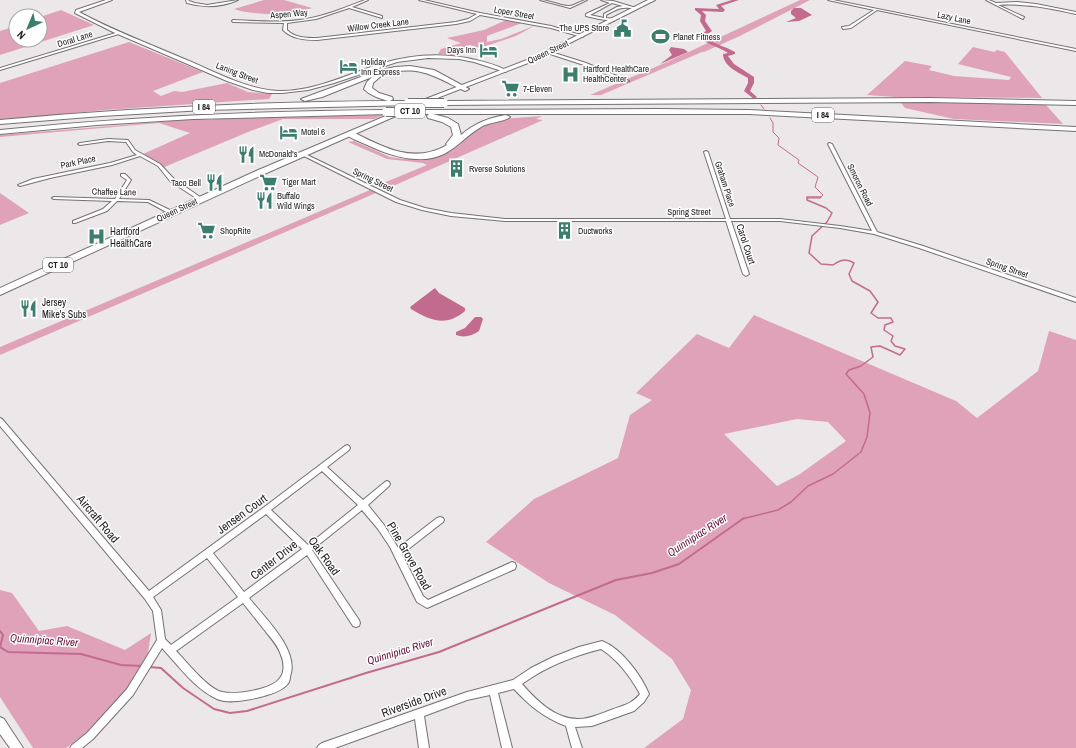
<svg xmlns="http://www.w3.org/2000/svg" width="1076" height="748" font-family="'Archivo Narrow',sans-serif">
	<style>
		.green { fill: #dfa2b8; fill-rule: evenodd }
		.water { fill: #c36b8e }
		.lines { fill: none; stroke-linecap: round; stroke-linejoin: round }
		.stream-far2 { stroke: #c36b8e; stroke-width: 1 }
		.stream-far1 { stroke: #c36b8e; stroke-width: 1.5 }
		.stream { stroke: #c36b8e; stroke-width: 2 }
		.river { fill: #c36b8e; fill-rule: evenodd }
		.minor-casing { stroke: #757172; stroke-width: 2 }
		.tertiary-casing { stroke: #757172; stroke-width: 2 }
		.trunk-casing { stroke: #757172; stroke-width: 2 }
		.motorway-casing { stroke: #757172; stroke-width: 2 }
		.minor { fill: #fff; fill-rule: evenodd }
		.tertiary { fill: #fff; fill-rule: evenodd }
		.trunk { fill: #fff; fill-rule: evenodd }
		.motorway { fill: #fff; fill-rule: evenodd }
		.motorway-bridge-casing { stroke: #757172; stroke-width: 10; stroke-linecap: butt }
		.motorway-bridge { stroke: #fff; stroke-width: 8 }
		.labels { text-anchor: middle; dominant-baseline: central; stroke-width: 3; stroke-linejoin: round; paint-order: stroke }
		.far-street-label { font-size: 9px; fill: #232122; stroke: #fff }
		.far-poi-label { font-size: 9px; fill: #232122; stroke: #fff; text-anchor: start }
		.shield { fill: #fff; stroke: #656464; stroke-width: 1 }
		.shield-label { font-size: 9px; font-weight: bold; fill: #232122 }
		.poi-label { font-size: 10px; fill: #232122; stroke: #fff; text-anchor: start }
		.street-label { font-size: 10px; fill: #232122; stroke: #fff }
		.water-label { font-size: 11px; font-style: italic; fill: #610f38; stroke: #fff }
		.near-street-label { font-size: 12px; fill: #232122; stroke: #fff }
	</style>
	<rect width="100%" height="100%" fill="#ece8e9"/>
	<g class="green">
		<path d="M 264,0 L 284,0 L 312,8 C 290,16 256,16 234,9 Z"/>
		<polygon points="800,0 810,0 740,36 704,52 702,52 601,95 590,95 667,62"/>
		<polygon points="61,10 94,25 0,55 0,31 16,26 16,40 40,40 40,17"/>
		<polygon points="506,20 522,23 487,36 487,42 501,39 536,25 516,36 480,48 470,45 456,50 458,53 455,55 438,54 441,49 461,43 447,38 484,30"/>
		<polygon points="129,42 203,72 153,91 161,96 174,91 182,92 227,83 248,92 272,94 269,99 105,110 0,120 0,83"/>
		<polygon points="973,47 994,52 997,50 1005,52 1042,98 895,97 867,95 905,61 932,66 929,70 954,76 1009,80 1011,77 958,64"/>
		<polygon points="934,102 1046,105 1063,124 954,119 905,108 901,103"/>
		<polygon points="384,115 374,119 283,119 253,130 162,168 162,165 143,154 190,133 159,123 0,137 0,135 196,119 210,120 223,118"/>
		<polygon points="542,116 536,119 543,120 384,190 376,186 427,165 423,163 387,159 348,142 354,141 390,157 405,159 424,158 488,123 503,119"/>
		<polygon points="370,190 376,193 0,355 0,347"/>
		<polygon points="0,193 29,213 0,225"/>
		<path d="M 754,315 L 956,401 L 977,418 L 1038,371 L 1049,331 L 1076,340 L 1076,748 L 644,748 L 683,719 L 691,690 L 672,659 L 615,615 L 549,583 L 486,542 L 534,499 L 618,458 L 630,415 L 652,400 L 636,393 L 697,334 L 729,348 ZM 797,419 L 828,422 L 846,441 L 800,474 L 777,486 L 724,434 Z"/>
		<polygon points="0,590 12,593 39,631 67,626 125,650 151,633 148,653 128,689 84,735 66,748 33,748 0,697"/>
	</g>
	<g class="water">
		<polygon points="794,8 801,8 812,15 799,21 786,22 796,18 791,14 791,11"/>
		<polygon points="671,47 684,49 688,52 660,64 672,55 669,50"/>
		<path d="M 435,288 L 439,293 L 465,308 L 465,311 C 446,327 431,321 411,309 L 410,307 Z"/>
		<path d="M 475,317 L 481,317 L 483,319 L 479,331 C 472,336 464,338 456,335 L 456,332 L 465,328 Z"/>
	</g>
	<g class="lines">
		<g class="stream-far2">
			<polyline points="761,105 764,109"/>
			<polyline points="770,118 773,123 773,132 779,138 778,145 799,160 798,163 818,177 815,187 823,195 820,198"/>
			<polyline points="807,198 820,198"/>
		</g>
		<path class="stream-far1" d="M 742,519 L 778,510 L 791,502 L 808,486 L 833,474 L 861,452 L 867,437 L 870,413 L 864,394 L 846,374 L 849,370 L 861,366 L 873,357 L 871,347 L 880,346 L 900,355 L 905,349 L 895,346 L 891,341 L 893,336 L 884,330 L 885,325 L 893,322 L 891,318 L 878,318 L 871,313 L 878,302 L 870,291 L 852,281 L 849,274 L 854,263 C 846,258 840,260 833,265 L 821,264 L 809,253 L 812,236 L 827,222 L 832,213 L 826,208 L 807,200 L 807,197 L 821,197"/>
		<g class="stream">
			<polyline points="0,631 3,635 0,647 8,652 81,654 121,665 142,666"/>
			<polyline points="149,667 161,668 183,688 214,709 230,713 247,711 366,673 439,652 616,580 652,573 679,564 744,518"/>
		</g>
		<path class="river" d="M 732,0 L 739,0 L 721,6 L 725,10 L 723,12 L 702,11 L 706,15 L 705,21 L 712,31 L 704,36 C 712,44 725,46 735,52 L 735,54 L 728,56 L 734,64 L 754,77 L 754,83 L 750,91 L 757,97 L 754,99 L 744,91 L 748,83 L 748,78 C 739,73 723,66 723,54 L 728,53 C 718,46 707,45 698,36 L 706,31 L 700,21 L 701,15 L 695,10 L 695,8 L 719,9 L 716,5 Z"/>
		<defs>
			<g id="minor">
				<path d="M 186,0 L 188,0 L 189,1 L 195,3 L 207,5 L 238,0 C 222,7 204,8 187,3 Z"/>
				<path d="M 365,0 L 368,0 L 352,7 L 382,16 L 382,18 L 349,8 L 316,19 L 287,23 L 287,30 C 295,38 306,38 317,38 L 456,22 L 468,19 L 477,14 L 419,0 L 424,0 L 480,13 L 551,26 L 584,36 L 582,37 L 551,28 L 480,15 L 470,21 L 456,24 L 317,40 C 305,40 292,39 283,30 L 284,23 L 233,22 L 232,21 L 233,20 C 255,21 278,23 300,20 C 323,17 344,8 365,0 Z"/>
				<path d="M 540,0 C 550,0 559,6 569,6 C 575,6 581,0 587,0 L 570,8 Z"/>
				<path d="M 601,0 L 613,1 L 636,8 L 635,9 C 621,6 618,9 606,15 L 606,18 L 615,19 L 614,21 L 599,19 L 586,16 L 586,14 L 610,3 ZM 612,3 L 623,6 L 617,7 L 604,14 L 604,18 L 590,15 Z"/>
				<polygon points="828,0 833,0 1076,49 1076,51 877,10 851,28 843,29 842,27 849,26 874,10"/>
				<path d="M 986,0 L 989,0 L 996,3 L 1017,2 L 1036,4 L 1076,12 L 1076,14 C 1050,8 1025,3 998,5 L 1024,17 L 1023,19 Z"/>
				<polygon points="119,32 122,33 0,70 0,68"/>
				<polygon points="548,51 586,63 629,81 626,82 584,65 547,53 546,52"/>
				<polygon points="108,139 128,140 135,150 160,164 174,179 203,199 201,200 199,200 170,181 158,166 140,156 112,165 50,178 20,186 18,185 33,179 110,163 137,155 133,152 126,142 108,141 80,145 78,144 80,143"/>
				<polygon points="829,143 832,144 877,232 923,246 1076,298 1076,302 919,248 874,234 840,228 780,221 731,221 749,274 746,276 743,274 726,221 505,221 451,216 422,210 396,202 300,154 303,153 400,200 425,208 451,213 505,219 726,219 704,152 706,151 708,152 730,219 780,219 840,226 872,231 828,144"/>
				<polygon points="121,174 125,174 131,180 119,199 149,200 174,212 174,214 170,214 148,202 117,201 107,211 75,223 73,223 73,221 103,209 112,201 54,199 52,198 54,197 115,199 127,180 121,176"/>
				<path d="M 0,418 L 2,419 L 149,591 L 263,508 L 345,446 L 347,445 L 349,446 L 350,448 L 349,450 L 327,467 L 363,500 L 385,482 L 387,481 L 389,482 L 390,484 L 389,486 L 368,505 L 384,525 L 398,548 L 437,518 L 440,517 L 443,518 L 444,520 L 443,522 L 402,554 L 423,596 L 428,600 L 512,562 L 515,563 L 516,566 L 515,569 L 427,608 L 417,602 L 390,547 L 378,529 L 362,510 L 312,550 L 359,620 L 360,623 L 359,626 L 356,627 L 353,626 L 307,555 L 249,598 C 264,617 297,648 291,673 C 290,676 290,679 289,682 C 284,691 268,695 260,697 C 249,700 227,704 217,699 C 194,688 179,666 162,648 L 133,695 L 93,739 L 82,748 L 70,748 L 72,745 L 87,733 L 127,689 L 157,640 L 153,611 L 145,599 L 0,426 ZM 322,471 L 358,505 L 308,545 L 271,510 ZM 266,514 L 302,549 L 244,592 L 213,553 ZM 207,558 L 238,597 L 171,645 L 165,639 L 161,610 L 153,597 ZM 243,603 C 251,613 258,622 266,632 C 272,639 278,646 281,655 C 284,662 285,672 280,678 C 272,690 235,695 222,692 C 208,689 187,662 176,651 Z"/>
				<path d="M 602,641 C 622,649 641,675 649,694 L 644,702 L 634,711 L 592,726 L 575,727 L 582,748 L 572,748 L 566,726 C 544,718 529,705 514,689 L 498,693 L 512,748 L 502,748 L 490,695 L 467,700 L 424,716 L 429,748 L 419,748 L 415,719 L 335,748 L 317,748 L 319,745 L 322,743 L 467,692 L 513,680 L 531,668 L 553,657 L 579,647 ZM 601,649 C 618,660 630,676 640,694 C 631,705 623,705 611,710 C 600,714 590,719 578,719 C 555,719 536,700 522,684 C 545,667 573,656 601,649 Z"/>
			</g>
			<g id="tertiary">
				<path d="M 106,0 L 112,0 L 79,12 C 112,30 147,43 182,58 C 214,71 246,90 281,91 C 316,91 348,74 380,64 C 409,55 438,53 467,58 C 480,61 496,64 507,71 L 505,72 L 474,62 L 459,59 L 428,58 L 397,62 L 334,83 L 308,90 L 282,93 L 268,93 L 253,90 L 227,81 L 113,32 L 75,13 L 76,10 Z"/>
				<polygon points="0,717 4,719 23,748 10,748 0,734"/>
			</g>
			<polygon id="trunk" points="648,0 655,0 536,60 432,100 262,175 0,295 0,288 256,171 428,98 532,58"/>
			<g id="motorway">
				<path d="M 410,66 L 434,70 L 469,89 L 465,91 L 463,90 C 430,74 419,65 382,74 L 381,76 L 373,83 L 372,88 L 379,93 L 392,97 L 393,99 L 390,101 L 411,101 L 411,105 L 204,110 L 102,116 L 0,124 L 0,120 C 129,108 259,102 388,101 C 379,98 371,96 364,89 L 367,82 L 372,77 L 322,97 L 305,101 L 301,99 L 377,71 L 395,67 Z"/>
				<polygon points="930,98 1076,101 1076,105 930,102 444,105 440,103 444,101"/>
				<path d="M 659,109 L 749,110 L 1076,127 L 1076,131 L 749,114 L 433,114 L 448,118 L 458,124 L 461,135 C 475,123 488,118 506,115 L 510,117 C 504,122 489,122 481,127 C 468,134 458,147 444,154 C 419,166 388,155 365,144 C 359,141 351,139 346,134 L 350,132 L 353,132 C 384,148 414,164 447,145 L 446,144 L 453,135 L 451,127 L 442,122 L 428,118 L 427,116 L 429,114 L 418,114 L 417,112 L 421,110 Z"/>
				<path d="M 386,110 L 390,112 L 389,114 L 193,119 L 97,125 L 0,134 L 0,130 C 128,117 257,111 386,110 Z"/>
			</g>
		</defs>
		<use href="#minor" class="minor-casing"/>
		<use href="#tertiary" class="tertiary-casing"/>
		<use href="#trunk" class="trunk-casing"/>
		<use href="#motorway" class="motorway-casing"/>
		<use href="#minor" class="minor"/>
		<use href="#tertiary" class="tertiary"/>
		<use href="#trunk" class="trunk"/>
		<use href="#motorway" class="motorway"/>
		<defs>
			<g id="motorway-bridge">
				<polyline points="408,103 444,103"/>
				<polyline points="386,112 421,112"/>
			</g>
		</defs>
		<use href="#motorway-bridge" class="motorway-bridge-casing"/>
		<use href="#motorway-bridge" class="motorway-bridge"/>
	</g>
	<defs>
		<symbol id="civic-bare" viewBox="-9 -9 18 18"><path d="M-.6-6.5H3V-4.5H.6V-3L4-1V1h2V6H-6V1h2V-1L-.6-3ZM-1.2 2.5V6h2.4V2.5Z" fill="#3c7d6e" stroke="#fff" stroke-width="2.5" paint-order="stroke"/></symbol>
		<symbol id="stadium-bare" viewBox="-9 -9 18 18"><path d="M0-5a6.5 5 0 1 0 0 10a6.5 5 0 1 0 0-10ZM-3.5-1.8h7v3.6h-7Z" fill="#3c7d6e" stroke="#fff" stroke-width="2.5" paint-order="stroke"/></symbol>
		<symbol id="hotel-bare" viewBox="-9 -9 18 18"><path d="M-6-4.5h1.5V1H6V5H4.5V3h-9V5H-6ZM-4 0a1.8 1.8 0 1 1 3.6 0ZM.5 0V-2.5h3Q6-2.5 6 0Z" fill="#3c7d6e" stroke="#fff" stroke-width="2.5" paint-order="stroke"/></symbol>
		<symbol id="hospital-bare" viewBox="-9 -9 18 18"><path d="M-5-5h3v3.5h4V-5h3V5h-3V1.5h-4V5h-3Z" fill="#3c7d6e" stroke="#fff" stroke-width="2.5" paint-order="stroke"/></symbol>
		<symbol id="supermarket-bare" viewBox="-9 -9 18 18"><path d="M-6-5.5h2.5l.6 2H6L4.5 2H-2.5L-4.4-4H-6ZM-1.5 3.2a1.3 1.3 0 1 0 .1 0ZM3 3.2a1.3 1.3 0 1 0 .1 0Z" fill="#3c7d6e" stroke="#fff" stroke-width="2.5" paint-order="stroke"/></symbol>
		<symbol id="restaurant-bare" viewBox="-9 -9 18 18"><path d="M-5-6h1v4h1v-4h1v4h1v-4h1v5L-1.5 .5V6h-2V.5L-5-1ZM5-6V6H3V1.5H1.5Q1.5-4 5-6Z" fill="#3c7d6e" stroke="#fff" stroke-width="2.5" paint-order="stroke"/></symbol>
		<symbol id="building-bare" viewBox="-9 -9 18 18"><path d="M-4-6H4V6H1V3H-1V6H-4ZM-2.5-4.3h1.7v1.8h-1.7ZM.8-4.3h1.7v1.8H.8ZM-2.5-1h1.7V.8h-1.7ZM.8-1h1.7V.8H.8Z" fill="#3c7d6e" stroke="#fff" stroke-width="2.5" paint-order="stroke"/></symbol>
	</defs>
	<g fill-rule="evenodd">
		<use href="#civic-bare" x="610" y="16" width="25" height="25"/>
		<use href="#stadium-bare" x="648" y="24" width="25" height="25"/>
		<use href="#hotel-bare" x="476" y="38" width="25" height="25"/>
		<use href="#hotel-bare" x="336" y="54" width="25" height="25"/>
		<use href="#hospital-bare" x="558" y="62" width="25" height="25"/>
		<use href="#supermarket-bare" x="498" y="76" width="25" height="25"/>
		<use href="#hotel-bare" x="276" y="120" width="25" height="25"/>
		<use href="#restaurant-bare" x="234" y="142" width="25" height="25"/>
		<use href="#building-bare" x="444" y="156" width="25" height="25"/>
		<use href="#supermarket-bare" x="256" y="170" width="25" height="25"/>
		<use href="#restaurant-bare" x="202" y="170" width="25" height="25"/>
		<use href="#restaurant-bare" x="252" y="188" width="25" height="25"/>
		<use href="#supermarket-bare" x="194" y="218" width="25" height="25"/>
		<use href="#building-bare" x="552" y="218" width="25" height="25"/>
		<use href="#hospital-bare" x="84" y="224" width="25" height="25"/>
		<use href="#restaurant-bare" x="16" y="296" width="25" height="25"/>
	</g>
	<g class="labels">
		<g class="far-street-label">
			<text transform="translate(514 13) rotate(10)">Loper Street</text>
			<text transform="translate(289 14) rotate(-5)">Aspen Way</text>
			<text transform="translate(954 18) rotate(12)">Lazy Lane</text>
			<text transform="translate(378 25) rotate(-7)">Willow Creek Lane</text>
			<text transform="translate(75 39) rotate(-17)">Doral Lane</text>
			<text transform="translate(548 52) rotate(-25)">Queen Street</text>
			<text transform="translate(237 73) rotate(21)">Laning Street</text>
			<text transform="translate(78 162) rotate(-12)">Park Place</text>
			<text transform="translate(373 180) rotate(26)">Spring Street</text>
			<text transform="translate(725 184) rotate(72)">Graham Place</text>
			<text transform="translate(860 185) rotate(63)">Smoron Road</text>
			<text transform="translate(114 192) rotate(1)">Chaffee Lane</text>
			<text transform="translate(177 210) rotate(-25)">Queen Street</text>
			<text x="689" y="212">Spring Street</text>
			<text transform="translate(1007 268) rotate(19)">Spring Street</text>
		</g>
		<g class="far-poi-label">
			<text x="609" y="28" text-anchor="end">The UPS Store</text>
			<text x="673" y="37">Planet Fitness</text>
			<text x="476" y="50" text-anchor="end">Days Inn</text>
			<text x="361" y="62">Holiday<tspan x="361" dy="10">Inn Express</tspan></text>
			<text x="583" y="69">Hartford HealthCare<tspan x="583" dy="10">HealthCenter</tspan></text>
			<text x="523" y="89">7-Eleven</text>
			<text x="301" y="132">Motel 6</text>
			<text x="259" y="154">McDonald's</text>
			<text x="469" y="169">Rverse Solutions</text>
			<text x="282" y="182">Tiger Mart</text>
			<text x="201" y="183" text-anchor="end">Taco Bell</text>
			<text x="277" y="196">Buffalo<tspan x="277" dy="10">Wild Wings</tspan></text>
			<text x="220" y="231">ShopRite</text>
			<text x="578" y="231">Ductworks</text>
		</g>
		<g class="shield">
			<rect x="193" y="100" width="22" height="14" rx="3"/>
			<rect x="395" y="104" width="30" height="14" rx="3"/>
			<rect x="812" y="108" width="22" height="14" rx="3"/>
			<rect x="43" y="258" width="30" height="14" rx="3"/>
		</g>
		<g class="shield-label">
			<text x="204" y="107">I 84</text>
			<text x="410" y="111">CT 10</text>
			<text x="823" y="115">I 84</text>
			<text x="58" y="265">CT 10</text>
		</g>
		<g class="poi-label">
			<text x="110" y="231">Hartford<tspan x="110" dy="12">HealthCare</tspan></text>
			<text x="42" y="302">Jersey<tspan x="42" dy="12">Mike's Subs</tspan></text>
		</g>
		<g class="street-label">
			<text transform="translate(746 244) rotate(72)">Carol Court</text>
		</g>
		<g class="water-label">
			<text transform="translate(697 535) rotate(-33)">Quinnipiac River</text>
			<text transform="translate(44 640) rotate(4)">Quinnipiac River</text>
			<text transform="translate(400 651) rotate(-17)">Quinnipiac River</text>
		</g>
		<g class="near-street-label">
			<text transform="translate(242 514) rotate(-36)">Jensen Court</text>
			<text transform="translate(98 519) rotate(50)">Aircraft Road</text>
			<text transform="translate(324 556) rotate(54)">Oak Road</text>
			<text transform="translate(409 556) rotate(60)">Pine Grove Road</text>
			<text transform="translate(274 560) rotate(-38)">Center Drive</text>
			<text transform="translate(414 702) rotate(-20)">Riverside Drive</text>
		</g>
	</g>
	<g transform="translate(28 28) rotate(224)"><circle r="19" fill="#ffffff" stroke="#a7a6a7"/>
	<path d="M0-3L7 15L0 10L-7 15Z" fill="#3c7d6e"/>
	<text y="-6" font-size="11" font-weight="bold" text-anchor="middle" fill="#232122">N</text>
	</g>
</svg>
